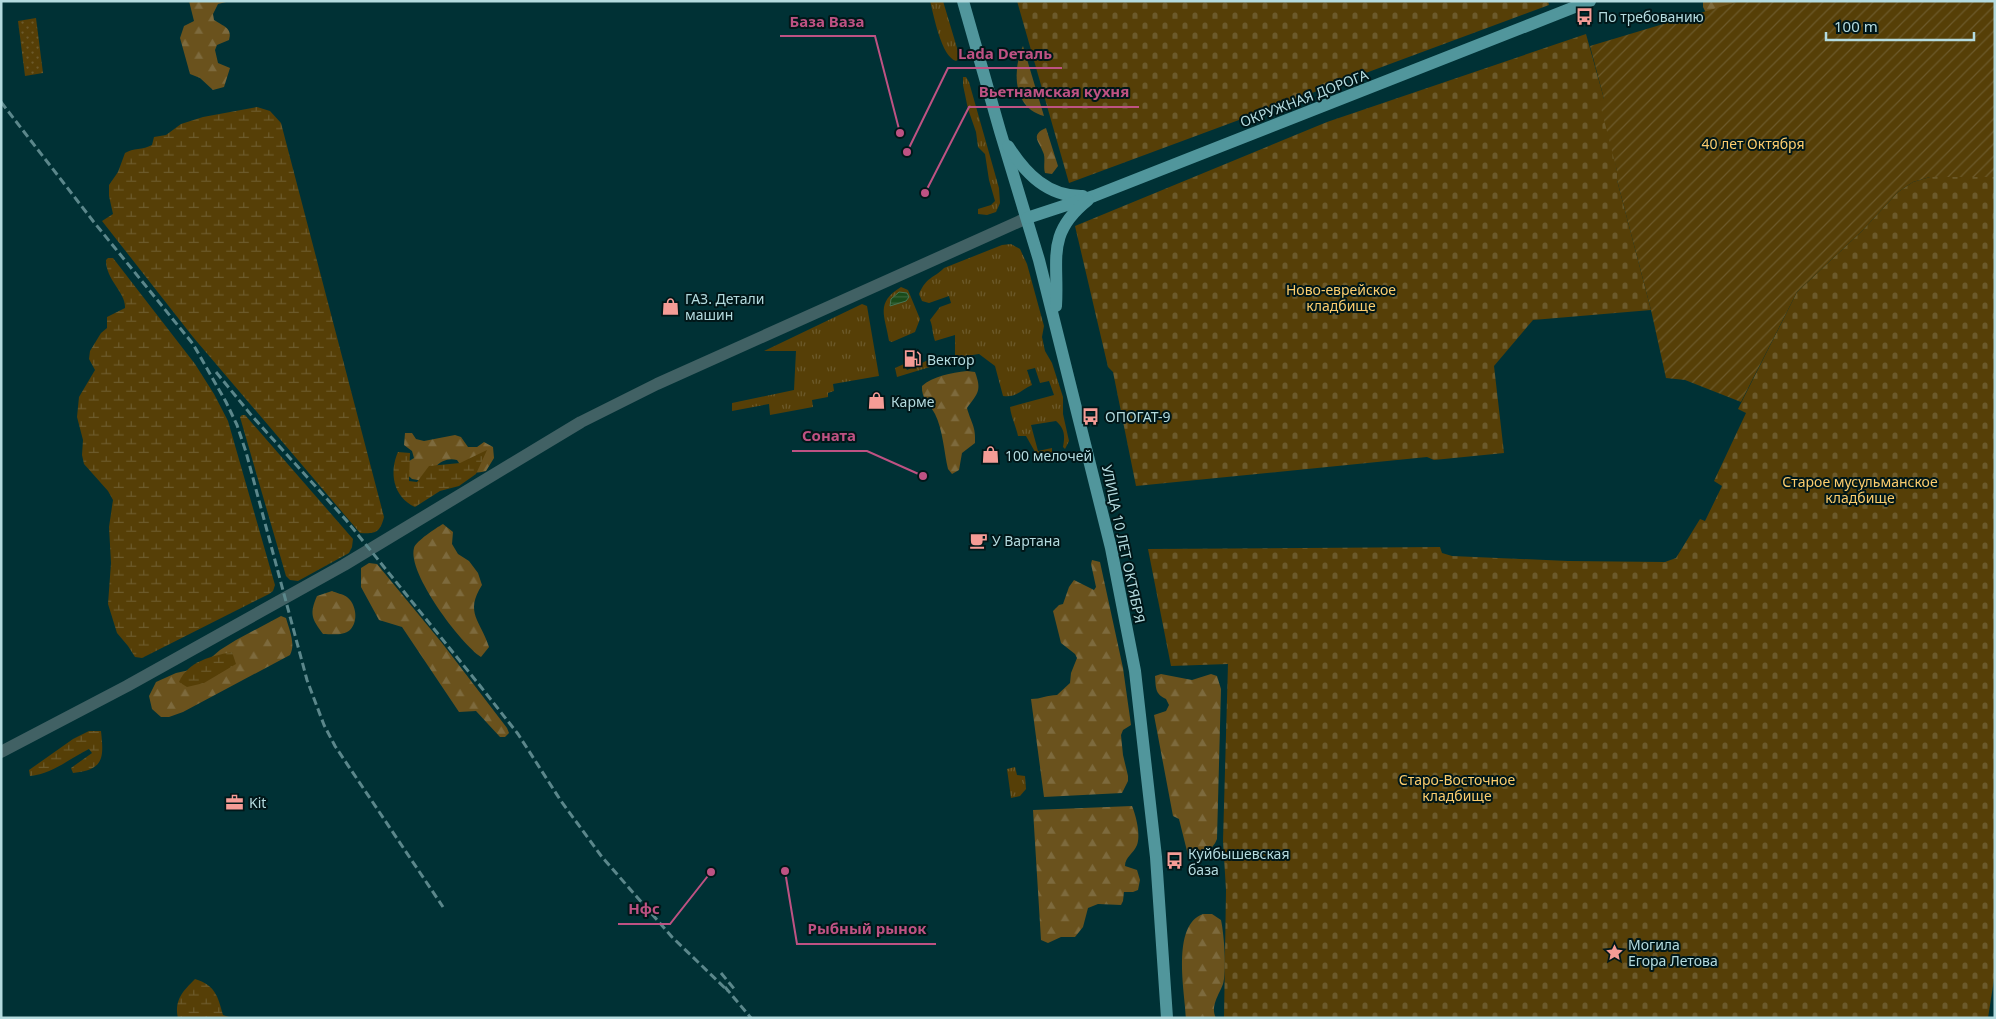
<svg xmlns="http://www.w3.org/2000/svg" width="1996" height="1019" font-family="'Noto Sans',sans-serif">
	<style>
		.grass { fill: url(#grass-tufts) }
		.forest { fill: url(#forest-firs) }
		.wetland { fill: url(#wetland-marsh) }
		.cemetery { fill: url(#cemetery-stones) }
		.park { fill: url(#park-dots) }
		.garden { fill: url(#garden-furrows) }
		.water { fill: url(#water-rules); stroke: #487655 }
		.lines { fill: none; stroke-linecap: round; stroke-linejoin: round }
		.tertiary { stroke: #416164; stroke-width: 12 }
		.primary { stroke: #51969c; stroke-width: 12 }
		.rail { stroke: #5b878b; stroke-width: 3; stroke-dasharray: 8 4; stroke-linecap: butt }
		.labels { text-anchor: middle; dominant-baseline: central; stroke-width: 4; stroke-linejoin: round; paint-order: stroke }
		.poi-label { font-size: 14px; fill: #b4dbdf; stroke: #001719; text-anchor: start }
		.street-label { font-size: 14px; fill: #b4dbdf; stroke: #001719 }
		.park-label { font-size: 14px; fill: #fccd6e; stroke: #001719 }
		.leader { fill: none; stroke: #be5283; stroke-width: 2 }
		.callout-dot { fill: #be5283; stroke: #001719; stroke-width: 2 }
		.callout-label { font-size: 15px; text-anchor: middle; font-weight: bold; fill: #be5283; stroke: #001719; stroke-width: 4; stroke-linejoin: round; paint-order: stroke }
	</style>
	<defs>
		<pattern id="grass-tufts" width="24" height="20" patternUnits="userSpaceOnUse" patternTransform="scale(1.25)"><rect width="24" height="20" fill="#563f07"/><path d="M3 7l-1-3M5 7V3M7 7l1-3M15 17l-1-3M17 17v-4M19 17l1-3" fill="none" stroke="#6c5a2b"/></pattern>
		<pattern id="forest-firs" width="22" height="20" patternUnits="userSpaceOnUse" patternTransform="scale(1.25)"><rect width="22" height="20" fill="#6a521d"/><path d="M5 1l3.5 6h-7zM16 11l3.5 6h-7z" fill="#7d6a3d"/></pattern>
		<pattern id="wetland-marsh" width="20" height="14" patternUnits="userSpaceOnUse" patternTransform="scale(1.25)"><rect width="20" height="14" fill="#563f07"/><path d="M1 5h8M5 5V1M11 12h8M15 12V8" fill="none" stroke="#6c5a2b"/></pattern>
		<pattern id="cemetery-stones" width="16" height="16" patternUnits="userSpaceOnUse" patternTransform="scale(1.25)"><rect width="16" height="16" fill="#563f07"/><path d="M2 7V4a2 2 0 0 1 4 0v3zM10 15v-3a2 2 0 0 1 4 0v3z" fill="#6c5a2b"/></pattern>
		<pattern id="park-dots" width="8" height="8" patternUnits="userSpaceOnUse" patternTransform="scale(1.25)"><rect width="8" height="8" fill="#563f07"/><path d="M2 2h.1M6 6h.1" fill="none" stroke="#6c5a2b" stroke-width="1.8" stroke-linecap="round"/></pattern>
		<pattern id="garden-furrows" width="10" height="10" patternUnits="userSpaceOnUse" patternTransform="scale(1.25)"><rect width="10" height="10" fill="#563f07"/><path d="M-1 1l2-2M0 10L10 0M9 11l2-2" fill="none" stroke="#6c5a2b"/></pattern>
		<pattern id="water-rules" width="6" height="5" patternUnits="userSpaceOnUse" patternTransform="scale(1.25)"><rect width="6" height="5" fill="#194b1a"/><path d="M0 2.5h6" fill="none" stroke="#38643b"/></pattern>
	</defs>
	<rect width="100%" height="100%" fill="#003135"/>
	<g class="grass">
		<path d="M 930,1 L 943,1 L 960,58 L 956,61 C 941,56 934,16 930,1 Z"/>
		<polygon points="963,77 966,77 969,82 999,188 1000,203 996,212 987,215 978,214 978,209 991,205 995,201 989,180 985,154 978,147 976,132 968,109 963,85"/>
		<path d="M 1011,244 L 1020,249 L 1027,264 L 1044,326 L 1042,337 L 1045,351 L 1052,363 L 1063,397 L 1063,414 L 1069,441 L 1065,449 L 1063,447 C 1065,436 1065,429 1056,421 L 1031,425 L 1038,451 L 1052,448 L 1052,452 L 1049,457 L 1039,459 L 1026,436 L 1018,436 C 1016,426 1011,417 1010,407 L 1054,395 L 1049,381 L 1040,383 L 1035,368 L 1027,370 L 1032,385 C 1021,390 1016,398 1003,396 L 995,366 L 979,354 L 966,356 L 897,377 L 895,368 L 904,364 L 907,370 L 926,361 L 936,360 L 955,355 L 955,335 L 935,341 C 932,333 933,327 930,320 L 940,307 L 951,303 L 949,296 L 929,303 L 922,301 L 919,294 C 927,276 933,279 944,268 L 1002,245 Z"/>
		<path d="M 901,287 L 908,290 L 920,319 L 915,332 L 892,342 L 889,341 C 885,315 875,303 901,287 Z"/>
		<polygon points="862,304 867,306 879,376 833,384 834,391 828,393 828,397 812,400 813,407 770,415 769,404 732,411 732,403 794,390 796,351 764,351"/>
		<polygon points="1015,767 1017,775 1025,776 1026,789 1020,796 1011,798 1007,769"/>
	</g>
	<g class="forest">
		<path d="M 189,1 L 230,1 L 218,4 L 213,14 L 214,20 C 223,26 233,28 229,40 L 217,45 L 215,50 L 218,63 L 230,68 L 224,87 L 213,90 L 200,78 L 190,74 L 180,38 L 184,26 L 194,21 Z"/>
		<polygon points="1703,1 1740,1 1706,13 1703,7"/>
		<path d="M 1023,46 L 1044,116 C 1013,109 1012,70 1023,46 Z"/>
		<path d="M 1046,128 L 1058,166 L 1052,174 L 1045,173 C 1043,166 1046,158 1043,152 C 1039,141 1030,135 1046,128 Z"/>
		<path d="M 967,371 L 975,372 C 982,391 978,393 967,408 C 971,423 976,426 975,443 L 962,453 L 959,470 L 952,474 L 948,469 C 944,452 943,430 935,414 C 930,404 921,399 922,386 C 933,376 951,373 967,371 Z"/>
		<path d="M 405,433 L 412,433 L 416,439 L 424,441 L 455,435 L 461,437 L 468,447 L 477,447 L 484,442 L 493,447 L 494,458 L 486,471 C 474,475 463,470 457,460 C 441,456 432,470 424,481 L 412,479 L 403,471 L 406,463 L 414,458 L 412,451 L 404,445 Z"/>
		<path d="M 443,524 L 453,532 L 452,544 L 458,554 L 469,561 L 478,573 L 482,585 C 464,613 481,621 489,647 L 481,657 C 461,644 407,573 414,548 C 416,541 436,528 443,524 Z"/>
		<path d="M 1092,560 L 1100,562 L 1123,668 L 1131,725 L 1123,730 L 1121,735 L 1123,755 L 1128,776 L 1128,781 L 1122,793 L 1044,797 L 1031,699 C 1041,699 1047,695 1057,695 L 1070,683 L 1071,673 L 1077,658 L 1075,654 L 1061,643 L 1053,611 L 1059,605 L 1063,604 L 1069,587 L 1074,580 L 1094,590 L 1096,587 L 1091,564 Z"/>
		<polygon points="369,563 377,564 442,643 507,728 509,733 505,737 500,737 476,711 459,712 402,627 379,620 361,587 361,568"/>
		<path d="M 332,591 C 336,593 343,594 347,597 C 356,604 359,621 350,630 C 343,636 331,634 323,634 C 312,619 309,614 317,596 Z"/>
		<path d="M 281,616 L 286,618 C 289,629 296,644 290,655 L 183,712 L 169,717 L 161,717 L 152,709 L 149,696 L 156,682 L 176,673 L 199,668 L 220,650 L 236,640 Z"/>
		<path d="M 1161,674 L 1192,680 L 1211,674 L 1217,676 L 1221,689 L 1217,839 C 1213,850 1201,857 1189,859 L 1179,819 L 1173,816 L 1154,715 L 1166,711 L 1169,705 L 1166,699 C 1155,694 1156,688 1155,676 Z"/>
		<path d="M 1132,806 C 1136,815 1141,836 1137,845 C 1134,853 1125,857 1125,866 L 1137,870 L 1140,880 L 1138,890 L 1133,892 L 1124,892 L 1123,901 L 1121,905 L 1098,904 L 1088,908 L 1083,927 L 1075,937 L 1061,937 L 1048,943 L 1041,940 L 1033,810 Z"/>
		<path d="M 1203,914 L 1212,914 L 1221,920 C 1224,933 1227,972 1223,984 C 1219,995 1210,1006 1216,1018 L 1186,1018 C 1185,992 1171,925 1203,914 Z"/>
	</g>
	<g class="wetland">
		<path d="M 257,107 L 270,111 L 281,123 L 384,517 C 380,533 375,534 360,533 L 193,337 L 102,221 L 113,214 L 109,196 L 109,185 L 118,172 L 125,153 C 133,148 143,150 152,145 L 154,137 L 166,135 L 181,124 L 203,117 Z"/>
		<path d="M 108,258 L 113,258 L 195,364 L 214,394 L 228,421 L 275,585 L 273,591 L 269,594 L 142,658 L 135,657 L 128,646 L 117,633 L 108,604 L 111,563 L 109,527 L 113,500 L 108,491 L 84,464 L 82,455 L 83,440 L 77,417 L 79,397 L 95,370 L 89,359 L 90,351 L 101,333 L 107,328 L 107,317 L 125,308 C 126,292 106,281 106,260 Z"/>
		<polygon points="242,415 245,415 353,539 352,547 349,553 298,581 290,580 286,576 240,417"/>
		<path d="M 487,450 L 476,474 L 459,486 L 440,491 L 415,507 C 393,497 389,472 398,452 L 410,453 L 409,481 L 417,482 L 429,466 L 460,463 Z"/>
		<path d="M 232,652 L 236,664 L 204,683 L 187,687 L 179,682 C 188,661 212,656 232,652 Z"/>
		<path d="M 89,731 L 101,731 C 104,758 104,770 73,773 L 71,768 L 92,753 L 89,749 C 70,758 53,774 30,776 L 29,770 L 73,739 Z"/>
		<path d="M 195,979 C 215,985 218,996 223,1015 L 232,1018 L 178,1018 C 174,1000 183,991 195,979 Z"/>
	</g>
	<g class="cemetery">
		<polygon points="1017,1 1548,1 1549,5 1069,183"/>
		<polygon points="1586,34 1604,99 1617,171 1617,180 1651,310 1533,320 1494,366 1504,453 1434,460 1427,457 1136,486 1113,372 1108,367 1075,226 1327,122"/>
		<polygon points="1930,177 1995,177 1995,973 1988,1018 1224,1018 1226,890 1223,841 1228,664 1171,666 1148,549 1440,547 1442,553 1452,556 1568,561 1665,562 1676,558 1700,519 1705,521 1722,486 1714,481 1746,413 1738,409 1797,292 1862,231 1898,192 1913,182"/>
	</g>
	<polygon class="park" points="36,18 43,73 25,76 18,21"/>
	<polygon class="garden" points="1740,1 1995,1 1995,177 1930,177 1913,182 1898,192 1862,231 1797,292 1741,402 1685,380 1666,378 1651,310 1617,180 1617,171 1600,104 1604,99 1590,46"/>
	<polygon class="water" points="899,292 907,293 909,297 906,301 890,306 891,299"/>
	<g class="lines">
		<polyline class="tertiary" points="1,752 127,686 344,565 581,422 657,384 1027,218"/>
		<g class="primary">
			<polyline points="963,1 1000,131 1039,260 1111,548 1135,671 1156,857 1167,1018"/>
			<path d="M 1008,146 C 1026,174 1048,197 1083,196"/>
			<polyline points="1027,218 1094,196 1590,1"/>
			<path d="M 1056,306 C 1059,260 1045,234 1088,200"/>
		</g>
		<g class="rail">
			<polyline points="1,102 93,221 193,344 226,402 237,425 246,452 307,680 324,725 335,746 443,907"/>
			<polyline points="216,372 252,416 346,520 481,687 518,734 561,801 602,857 672,937 728,991"/>
			<polyline points="721,973 736,991"/>
			<polyline points="725,987 751,1018"/>
		</g>
	</g>
	<defs>
		<symbol id="bus-bare" viewBox="-9 -9 18 18"><path d="M-5-6H5V4H4V6H2V4H-2V6H-4V4H-5ZM-3.5-4V0h7V-4ZM-3.5 1.2v1.5H-2V1.2ZM2 1.2v1.5H3.5V1.2Z" fill="#f59c96" stroke="#001719" stroke-width="2.5" paint-order="stroke"/></symbol>
		<symbol id="shop-bare" viewBox="-9 -9 18 18"><path d="M-5-2.5h2.3a2.7 3.5 0 0 1 5.4 0H5L5.5 6h-11ZM-1.5-2.5h3a1.5 2.3 0 0 0-3 0Z" fill="#f59c96" stroke="#001719" stroke-width="2.5" paint-order="stroke"/></symbol>
		<symbol id="fuel-bare" viewBox="-9 -9 18 18"><path d="M-5.5-6h7V0h2V4h1.3V-2.5L3-4.5l.8-.8L6-3V5H2.5V1h-1V6h-7ZM-4.2-4.7v3.2H.2V-4.7Z" fill="#f59c96" stroke="#001719" stroke-width="2.5" paint-order="stroke"/></symbol>
		<symbol id="cafe-bare" viewBox="-9 -9 18 18"><path d="M-5.5-4.5H6V0H3Q3 3.5 0 3.5H-2.5Q-5.5 3.5-5.5 0ZM3-3.2v2h1.7v-2ZM-6 4.5H4V6H-6Z" fill="#f59c96" stroke="#001719" stroke-width="2.5" paint-order="stroke"/></symbol>
		<symbol id="office-bare" viewBox="-9 -9 18 18"><path d="M-6-3h4V-5.5h4V-3h4V5H-6ZM-1-4.5V-3h2v-1.5ZM-6 0V1H6V0Z" fill="#f59c96" stroke="#001719" stroke-width="2.5" paint-order="stroke"/></symbol>
		<symbol id="sight-bare" viewBox="-9 -9 18 18"><path d="M0-6L1.8-2.2L6-1.7L2.9 1.2L3.7 5.4L0 3.3L-3.7 5.4L-2.9 1.2L-6-1.7L-1.8-2.2Z" fill="#f59c96" stroke="#001719" stroke-width="2.5" paint-order="stroke"/></symbol>
	</defs>
	<g fill-rule="evenodd">
		<use href="#bus-bare" x="1572" y="4" width="25" height="25"/>
		<use href="#shop-bare" x="658" y="294" width="25" height="25"/>
		<use href="#fuel-bare" x="900" y="346" width="25" height="25"/>
		<use href="#shop-bare" x="864" y="388" width="25" height="25"/>
		<use href="#bus-bare" x="1078" y="404" width="25" height="25"/>
		<use href="#shop-bare" x="978" y="442" width="25" height="25"/>
		<use href="#cafe-bare" x="966" y="528" width="25" height="25"/>
		<use href="#office-bare" x="222" y="790" width="25" height="25"/>
		<use href="#bus-bare" x="1162" y="848" width="25" height="25"/>
		<use href="#sight-bare" x="1602" y="940" width="25" height="25"/>
	</g>
	<g class="labels">
		<g class="poi-label">
			<text x="1598" y="16">По требованию</text>
			<text x="685" y="298">ГАЗ. Детали<tspan x="685" dy="16">машин</tspan></text>
			<text x="927" y="359">Вектор</text>
			<text x="891" y="401">Карме</text>
			<text x="1105" y="416">ОПОГАТ-9</text>
			<text x="1005" y="455">100 мелочей</text>
			<text x="992" y="540">У Вартана</text>
			<text x="249" y="802">Kit</text>
			<text x="1188" y="853">Куйбышевская<tspan x="1188" dy="16">база</tspan></text>
			<text x="1628" y="944">Могила<tspan x="1628" dy="16">Егора Летова</tspan></text>
		</g>
		<g class="street-label">
			<text transform="translate(1304 98) rotate(-21)">ОКРУЖНАЯ ДОРОГА</text>
			<text transform="translate(1124 544) rotate(78)">УЛИЦА 10 ЛЕТ ОКТЯБРЯ</text>
		</g>
		<g class="park-label">
			<text x="1753" y="143">40 лет Октября</text>
			<text x="1341" y="289">Ново-еврейское<tspan x="1341" dy="16">кладбище</tspan></text>
			<text x="1860" y="481">Старое мусульманское<tspan x="1860" dy="16">кладбище</tspan></text>
			<text x="1457" y="779">Старо-Восточное<tspan x="1457" dy="16">кладбище</tspan></text>
		</g>
	</g>
	<path class="leader" d="M900 133L875 36H780M907 152L948 68H1062M925 193L969 107H1139M923 476L867 451H792M711 872L670 924H618M785 871L797 944H936"/>
	<g class="callout-dot">
		<circle cx="900" cy="133" r="5"/>
		<circle cx="907" cy="152" r="5"/>
		<circle cx="925" cy="193" r="5"/>
		<circle cx="923" cy="476" r="5"/>
		<circle cx="711" cy="872" r="5"/>
		<circle cx="785" cy="871" r="5"/>
	</g>
	<g class="callout-label">
		<text x="827" y="27">База Ваза</text>
		<text x="1005" y="59">Lada Dеталь</text>
		<text x="1054" y="97">Вьетнамская кухня</text>
		<text x="829" y="441">Соната</text>
		<text x="644" y="914">Нфс</text>
		<text x="867" y="934">Рыбный рынок</text>
	</g>
	<rect width="1996" height="1019" fill="none" stroke="#b4dbdf" stroke-width="5"/>
	<path d="M1826 32v8h148v-8" fill="none" stroke="#b4dbdf" stroke-width="2.5"/>
	<text x="1834" y="32" font-size="15" fill="#b4dbdf" stroke="#001719" stroke-width="4" paint-order="stroke">100 m</text>
</svg>
